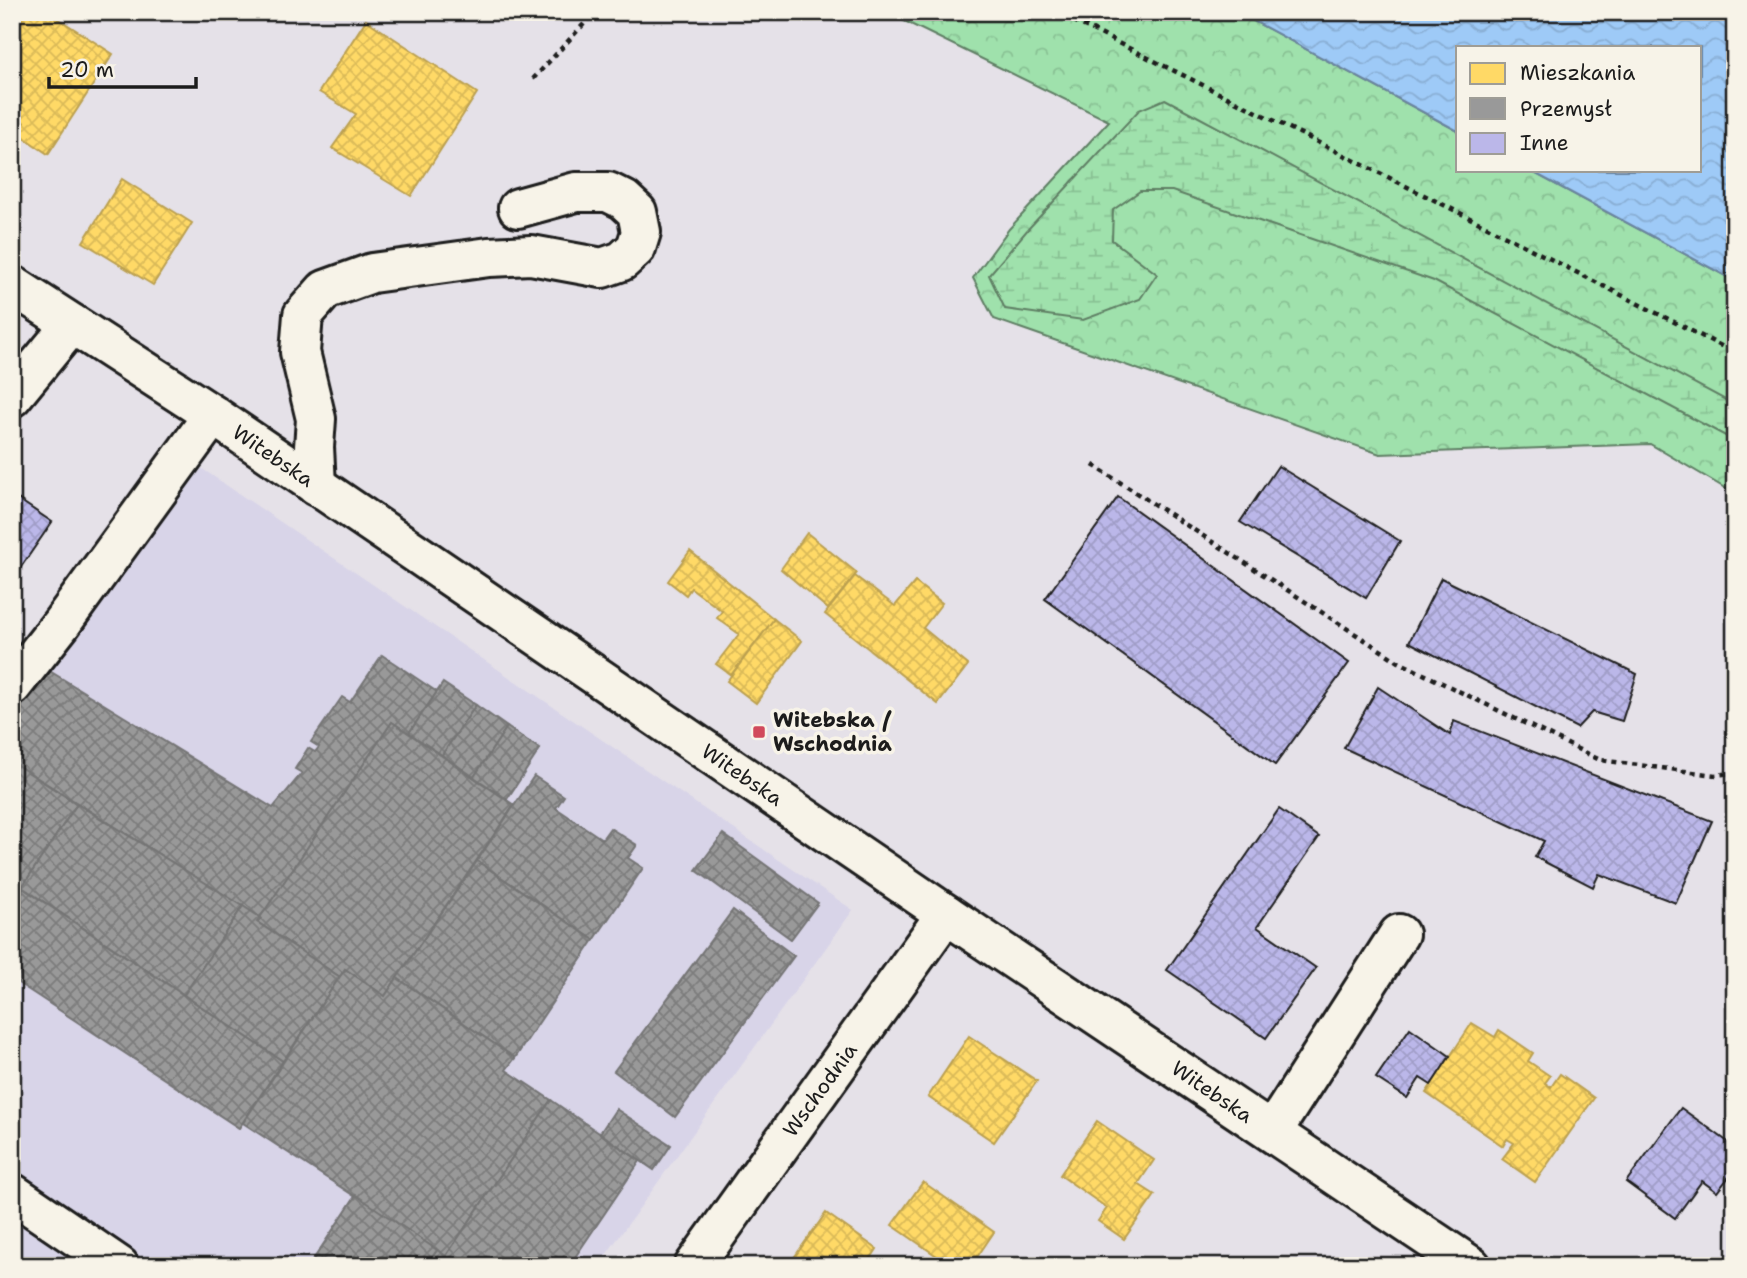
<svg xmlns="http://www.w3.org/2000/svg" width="1747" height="1278" font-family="'Shantell Sans',sans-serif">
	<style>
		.built { fill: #d8d4e8 }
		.forest { fill: url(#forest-crowns); stroke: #5e7e64; stroke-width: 2 }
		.wetland { fill: url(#wetland-marsh); stroke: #5e7e64; stroke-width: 2 }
		.water { fill: url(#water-waves); stroke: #6a849f; stroke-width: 2 }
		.homes { fill: url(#homes-cross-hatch); stroke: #bba050; stroke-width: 2 }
		.industry { fill: url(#industry-cross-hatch); stroke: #747474; stroke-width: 2 }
		.building { fill: url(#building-cross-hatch); stroke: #1c1c1c; stroke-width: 2 }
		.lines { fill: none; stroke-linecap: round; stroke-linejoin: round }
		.minor-casing { stroke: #1c1c1c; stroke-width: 44 }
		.path { stroke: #1c1c1c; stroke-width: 4.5; stroke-dasharray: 5 5; stroke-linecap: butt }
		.minor { stroke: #f7f3e8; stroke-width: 38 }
		.poi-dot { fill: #d1495b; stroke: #f7f3e8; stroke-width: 2.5 }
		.labels { text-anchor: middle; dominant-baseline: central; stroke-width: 7; stroke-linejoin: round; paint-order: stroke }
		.street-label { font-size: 21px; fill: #1c1c1c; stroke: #f7f3e8 }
		.poi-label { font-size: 21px; font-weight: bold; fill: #1c1c1c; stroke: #f7f3e8; text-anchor: start }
	</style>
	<defs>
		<pattern id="forest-crowns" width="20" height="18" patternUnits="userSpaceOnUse" patternTransform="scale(1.75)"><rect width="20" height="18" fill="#9fe1ac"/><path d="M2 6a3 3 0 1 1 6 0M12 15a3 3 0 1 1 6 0" fill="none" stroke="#88c093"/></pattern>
		<pattern id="wetland-marsh" width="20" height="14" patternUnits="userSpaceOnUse" patternTransform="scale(1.75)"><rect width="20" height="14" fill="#9fe1ac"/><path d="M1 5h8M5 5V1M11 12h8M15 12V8" fill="none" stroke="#88c093"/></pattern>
		<pattern id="water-waves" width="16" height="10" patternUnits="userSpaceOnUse" patternTransform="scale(1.75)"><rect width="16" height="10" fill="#9ecaf7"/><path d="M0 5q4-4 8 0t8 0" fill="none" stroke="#88add3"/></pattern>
		<pattern id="homes-cross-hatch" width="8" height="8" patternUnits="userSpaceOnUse" patternTransform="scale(1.75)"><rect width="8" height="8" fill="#ffd966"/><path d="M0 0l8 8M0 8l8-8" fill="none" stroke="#daba58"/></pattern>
		<pattern id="industry-cross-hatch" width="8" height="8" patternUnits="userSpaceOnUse" patternTransform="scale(1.75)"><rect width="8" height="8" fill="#999"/><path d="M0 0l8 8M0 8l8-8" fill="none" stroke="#7c7c7c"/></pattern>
		<pattern id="building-cross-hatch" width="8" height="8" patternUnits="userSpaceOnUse" patternTransform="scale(1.75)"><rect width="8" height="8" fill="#bbb7e9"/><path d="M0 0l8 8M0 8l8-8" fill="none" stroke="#a09dc7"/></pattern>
	</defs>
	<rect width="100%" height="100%" fill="#e5e1e8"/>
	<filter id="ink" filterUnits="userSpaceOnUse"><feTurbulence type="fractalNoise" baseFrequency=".0143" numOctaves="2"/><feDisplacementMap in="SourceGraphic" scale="14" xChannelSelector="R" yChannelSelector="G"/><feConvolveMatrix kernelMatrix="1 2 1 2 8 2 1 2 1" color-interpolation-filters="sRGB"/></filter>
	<g filter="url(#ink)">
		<polygon class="built" points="170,447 853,910 598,1266 12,1266 12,657"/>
		<polygon class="forest" points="886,12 1237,12 1458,131 1458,170 1529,170 1735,281 1735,494 1650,444 1380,454 994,319 973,278 1009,229 1109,121"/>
		<polygon class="wetland" points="1165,99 1735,405 1735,441 1434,281 1172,191 1140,191 1113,210 1112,240 1157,274 1140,299 1083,320 1005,309 989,275 1029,228 1139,110"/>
		<polygon class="water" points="1237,12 1735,12 1735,281 1529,170 1700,170 1700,47 1458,47 1458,131"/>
		<g class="homes">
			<polygon points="24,12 48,12 113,54 48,154 17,133 24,123 12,115 12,27 14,28"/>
			<polygon points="366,20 477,93 411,196 332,148 356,114 319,92"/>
			<polygon points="122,179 192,223 153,285 83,242"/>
			<polygon points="807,533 857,573 828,609 781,569"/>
			<polygon points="690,551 774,619 731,675 716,664 739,634 717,618 722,611 691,588 686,595 668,581"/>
			<polygon points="855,576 895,606 915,582 942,603 923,628 968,665 938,704 825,614"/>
			<polygon points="774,619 802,641 756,703 727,681"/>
			<polygon points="1472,1023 1495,1037 1499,1030 1533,1053 1528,1061 1550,1076 1545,1083 1551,1087 1560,1074 1594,1098 1535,1182 1502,1159 1514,1143 1507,1139 1503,1146 1426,1093"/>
			<polygon points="969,1036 1037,1081 994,1142 928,1097"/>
			<polygon points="1097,1121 1154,1160 1138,1184 1155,1195 1124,1239 1098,1221 1107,1208 1060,1175"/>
			<polygon points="923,1182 994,1232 971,1266 940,1266 944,1261 892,1225"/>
			<polygon points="826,1213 877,1249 866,1266 788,1266"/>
		</g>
		<g class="industry">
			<polygon points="382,655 437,692 409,733 392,722 261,918 12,762 12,718 48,670 273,808 302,773 295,769 308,748 315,752 319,747 311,742 342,697 350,702"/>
			<polygon points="443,683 476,705 442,755 409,733"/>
			<polygon points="476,705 507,727 474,777 442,755"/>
			<polygon points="392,722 514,805 385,996 345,969 340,977 257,922"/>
			<polygon points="507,727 540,749 507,799 474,777"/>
			<polygon points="12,762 77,804 22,887 12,881"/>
			<polygon points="534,776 564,796 556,808 602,839 610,828 637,845 628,858 643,868 594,940 477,861"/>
			<polygon points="77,804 243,906 184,995 22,887"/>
			<polygon points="723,834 818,903 791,939 696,870"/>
			<polygon points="477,861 594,940 515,1058 397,978"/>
			<polygon points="12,881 283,1061 239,1128 12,979"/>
			<polygon points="243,906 261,918 257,922 340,977 283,1061 184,995"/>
			<polygon points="733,910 794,956 675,1117 614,1071"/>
			<polygon points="345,969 385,996 397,978 515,1058 506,1070 551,1100 446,1256 243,1123"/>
			<polygon points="551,1100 640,1161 569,1266 426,1266 437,1250 446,1256"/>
			<polygon points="616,1109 671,1145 654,1170 600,1133"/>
			<polygon points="356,1195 437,1250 426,1266 309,1266"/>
		</g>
		<g class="building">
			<polygon points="1278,466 1400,541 1366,598 1240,522"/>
			<polygon points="12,495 52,522 12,580"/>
			<polygon points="1118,497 1349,663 1275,765 1045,599"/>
			<polygon points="1441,578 1637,674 1622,721 1592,712 1577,728 1409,642"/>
			<polygon points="1378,687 1450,735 1454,721 1712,821 1676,903 1599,874 1593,887 1535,857 1544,841 1344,748"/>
			<polygon points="1279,809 1319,837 1257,927 1316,968 1266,1038 1167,970"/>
			<polygon points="1410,1028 1450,1056 1431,1085 1420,1078 1407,1098 1376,1078"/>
			<polygon points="1681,1108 1735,1147 1735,1169 1717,1192 1702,1181 1675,1218 1626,1182"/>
		</g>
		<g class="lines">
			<defs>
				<g id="minor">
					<polyline points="12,285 213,415 946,914 1471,1266"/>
					<polyline points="12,397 72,324"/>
					<polyline points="316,486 314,447 316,419 300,352 303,315 325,290 372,273 489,257 531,255 602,268 622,261 636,248 641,232 637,212 624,200 608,192 576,192 518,208"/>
					<polyline points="12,686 61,624 213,415"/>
					<polyline points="1272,1132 1399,934"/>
					<polyline points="12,1193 119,1266"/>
					<polyline points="694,1266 946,914"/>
				</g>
			</defs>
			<use href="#minor" class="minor-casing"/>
			<g class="path">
				<polyline points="1056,12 1462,214 1735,353"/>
				<polyline points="533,79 595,12"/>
				<polyline points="1093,465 1399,662 1600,760 1715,775 1735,773"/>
			</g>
			<use href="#minor" class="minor"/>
		</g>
	</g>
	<rect class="poi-dot" x="752" y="725" width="14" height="14" rx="3.5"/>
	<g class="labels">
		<g class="street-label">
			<text transform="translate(273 456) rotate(34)">Witebska</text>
			<text transform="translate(742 775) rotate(34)">Witebska</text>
			<text transform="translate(820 1090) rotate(-54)">Wschodnia</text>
			<text transform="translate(1212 1092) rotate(34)">Witebska</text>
		</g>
		<g class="poi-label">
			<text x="773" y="720">Witebska /<tspan x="773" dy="24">Wschodnia</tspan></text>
		</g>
	</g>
	<rect width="1747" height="1278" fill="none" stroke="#f7f3e8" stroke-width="42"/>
	<rect x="21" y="21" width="1705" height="1236" fill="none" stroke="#1c1c1c" stroke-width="2.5" filter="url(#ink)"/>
	<rect x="1456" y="46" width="245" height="126" fill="#f7f3e8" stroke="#9f9d96" stroke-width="2"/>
	<rect x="1470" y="63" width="35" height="21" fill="#ffd966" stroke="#9f9d96" stroke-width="2"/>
	<text x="1520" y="80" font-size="21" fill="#1c1c1c">Mieszkania</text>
	<rect x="1470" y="98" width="35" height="21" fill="#999999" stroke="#9f9d96" stroke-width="2"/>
	<text x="1520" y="116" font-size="21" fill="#1c1c1c">Przemysł</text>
	<rect x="1470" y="133" width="35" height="21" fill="#bbb7e9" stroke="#9f9d96" stroke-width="2"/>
	<text x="1520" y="150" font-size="21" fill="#1c1c1c">Inne</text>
	<path d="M49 77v10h147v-10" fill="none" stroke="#1c1c1c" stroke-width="3.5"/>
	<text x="60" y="77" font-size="21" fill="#1c1c1c" stroke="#f7f3e8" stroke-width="5" paint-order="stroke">20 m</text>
</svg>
